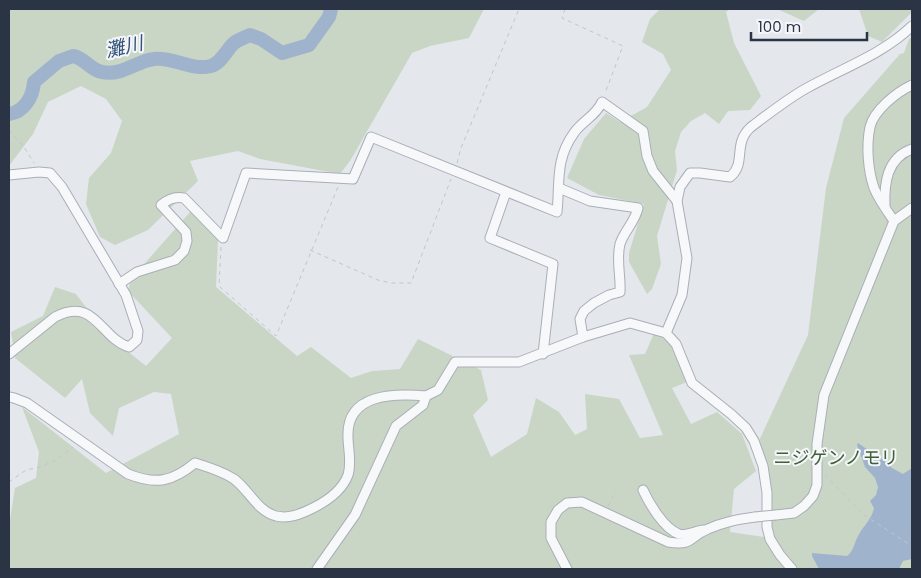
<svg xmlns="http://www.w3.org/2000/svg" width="921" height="578" font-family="Poppins,'Noto Sans JP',sans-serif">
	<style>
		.green { fill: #c9d6c5 }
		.water { fill: #9fb4cc }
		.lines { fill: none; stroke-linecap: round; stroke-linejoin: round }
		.river { stroke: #9fb4cc; stroke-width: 14 }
		.minor-casing { stroke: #a9aeb7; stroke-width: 11 }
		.path { stroke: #c2c5cb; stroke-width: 1; stroke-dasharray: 4 4; stroke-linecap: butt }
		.minor { stroke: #f7f8fa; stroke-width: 9 }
		.minor-bridge-casing { stroke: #a9aeb7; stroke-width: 11; stroke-linecap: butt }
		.minor-bridge { stroke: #f7f8fa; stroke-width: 9 }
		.labels { text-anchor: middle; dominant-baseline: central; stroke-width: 4; stroke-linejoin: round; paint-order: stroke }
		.park-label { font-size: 18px; fill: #3f6138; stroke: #f4f6f9 }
		.water-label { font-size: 19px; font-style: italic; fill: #34527a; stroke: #f4f6f9 }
	</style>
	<rect width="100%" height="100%" fill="#e4e7ec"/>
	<g class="green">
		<polygon points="9,9 484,9 469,38 430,46 412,53 350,161 340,174 260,159 238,151 190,161 198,181 148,230 115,245 100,237 86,204 89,178 111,153 122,121 106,99 81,86 48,102 33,134 9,166"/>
		<polygon points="660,9 730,9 726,12 734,43 761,96 750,110 728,111 719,124 705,113 691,121 681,132 675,151 677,170 657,236 661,264 652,289 647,294 629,262 629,253 644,204 599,195 567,178 584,139 606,113 620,122 647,107 671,70 663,54 642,42 650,19"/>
		<polygon points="777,9 819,9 804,21"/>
		<polygon points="859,9 912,9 912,12 882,42 868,36"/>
		<polygon points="912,37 912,569 9,569 9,526 15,488 36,478 39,452 22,407 106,473 179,434 171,394 154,392 119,408 113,436 90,413 82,379 65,398 15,358 11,332 43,316 55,287 76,294 106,334 146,366 172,338 128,291 131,279 191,211 218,240 216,287 297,356 311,347 351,378 372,371 400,369 418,339 481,370 488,400 473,415 491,457 527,434 536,398 559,412 575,435 587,429 585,394 619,399 640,438 663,435 629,355 645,354 655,331 671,346 687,382 672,388 691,424 717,412 742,434 756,471 734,489 730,532 770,538 757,445 808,335 826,188 844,118 900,54 904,53 909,39"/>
	</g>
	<path class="water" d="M 858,443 L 868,450 L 877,454 L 892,468 L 903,474 L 912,468 L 912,559 L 903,561 L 899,569 L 819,569 L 812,556 L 812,553 L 847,556 C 854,551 854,543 858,536 C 863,526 872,519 874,508 L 870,501 L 876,495 L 878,487 L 875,478 L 865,467 L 857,445 Z"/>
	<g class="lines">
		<path class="river" d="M 9,114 C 24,112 33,97 34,82 L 59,61 L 73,56 C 85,58 90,70 102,72 C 123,76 136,61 154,59 C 174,57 192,71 211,66 C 221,63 226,51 233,44 C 237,40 244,38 250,35 L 261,39 L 282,53 L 309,45 L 329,17 L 331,9"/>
		<defs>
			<g id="minor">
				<path d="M 9,175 L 39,172 L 50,173 L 62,187 L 126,295 L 138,331 L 137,340 L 129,347 C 100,338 95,296 55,317 L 9,354"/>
				<path d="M 559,188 L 590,201 L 638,208 C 635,222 624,231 620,244 C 616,260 621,276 620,292 L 609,295 L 594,303 L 584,311 L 580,319 L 583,337"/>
				<polyline points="506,192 490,238 553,264 543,354"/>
				<path d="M 885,206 C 884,183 887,158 912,149"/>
				<path d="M 894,221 C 887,211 879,200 874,188 C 868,170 866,146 870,127 C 874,110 897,92 912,85"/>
				<path d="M 119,284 L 137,272 L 175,260 L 184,251 L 187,241 L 186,232 L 161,205 C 168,199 175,196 184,198 L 223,238 L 246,173 L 353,179 L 371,137 L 557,212 C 560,183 555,159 574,133 C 582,121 596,116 602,102 L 643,131 L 647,156 L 653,171 L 677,201"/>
				<path d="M 666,333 L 682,295 L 687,258 L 677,201 L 680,187 L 690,173 L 700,173 L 730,177 C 747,163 732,144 751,127 C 767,115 790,97 807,88 C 843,68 883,54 912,26"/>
				<path d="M 9,397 L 14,398 L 27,403 L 128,474 C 156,485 172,482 195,463 C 208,467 222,471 234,479 C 249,490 257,511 276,516 C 289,519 301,514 313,508 C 327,501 342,491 348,475 C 352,462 348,449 348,437 C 346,393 395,393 426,396"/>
				<path d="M 643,490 C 649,503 664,529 679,534 C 685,536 696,531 703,530"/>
				<polyline points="776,515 794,513 804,506 813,496 817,485 817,444 824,395 894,221 912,208"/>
				<polyline points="317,569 355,515 396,426 423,405 426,396 438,390 455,362 519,362 583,337 630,323 666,333 676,344 692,383 731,414 746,428 754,441 763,466 767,493 767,527 770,539 780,555 792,569"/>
				<path d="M 567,569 L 551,538 L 551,522 L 558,510 L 567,503 L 582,502 L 668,542 C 694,546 688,537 708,529 C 723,522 739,519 755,517"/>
			</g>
		</defs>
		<use href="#minor" class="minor-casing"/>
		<g class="path">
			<polyline points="565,9 562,18 623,46 605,93"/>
			<polyline points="9,130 24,147 34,163"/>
			<polyline points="457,163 461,148 519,9"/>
			<polyline points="221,247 219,286 276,336 338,187"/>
			<polyline points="310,250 378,280 391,283 411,283 451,179"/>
			<polyline points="825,475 864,515 912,546"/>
			<polyline points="9,482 26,470 40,467 56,460 73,447"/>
			<polyline points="608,506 616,491"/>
		</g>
		<use href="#minor" class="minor"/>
		<defs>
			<polyline id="minor-bridge" points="755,517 776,515"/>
		</defs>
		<use href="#minor-bridge" class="minor-bridge-casing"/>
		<use href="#minor-bridge" class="minor-bridge"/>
	</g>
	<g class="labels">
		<g class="park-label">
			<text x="836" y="457">ニジゲンノモリ</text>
		</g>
		<g class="water-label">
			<text transform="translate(124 47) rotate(-13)">灘川</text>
		</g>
	</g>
	<rect width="921" height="578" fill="none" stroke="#2b3445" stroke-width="20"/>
	<path d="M751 32v8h116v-8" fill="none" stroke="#2b3445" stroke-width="2.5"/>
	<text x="758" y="32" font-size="15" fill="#2b3445" stroke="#f4f6f9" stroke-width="4" paint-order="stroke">100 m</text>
</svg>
